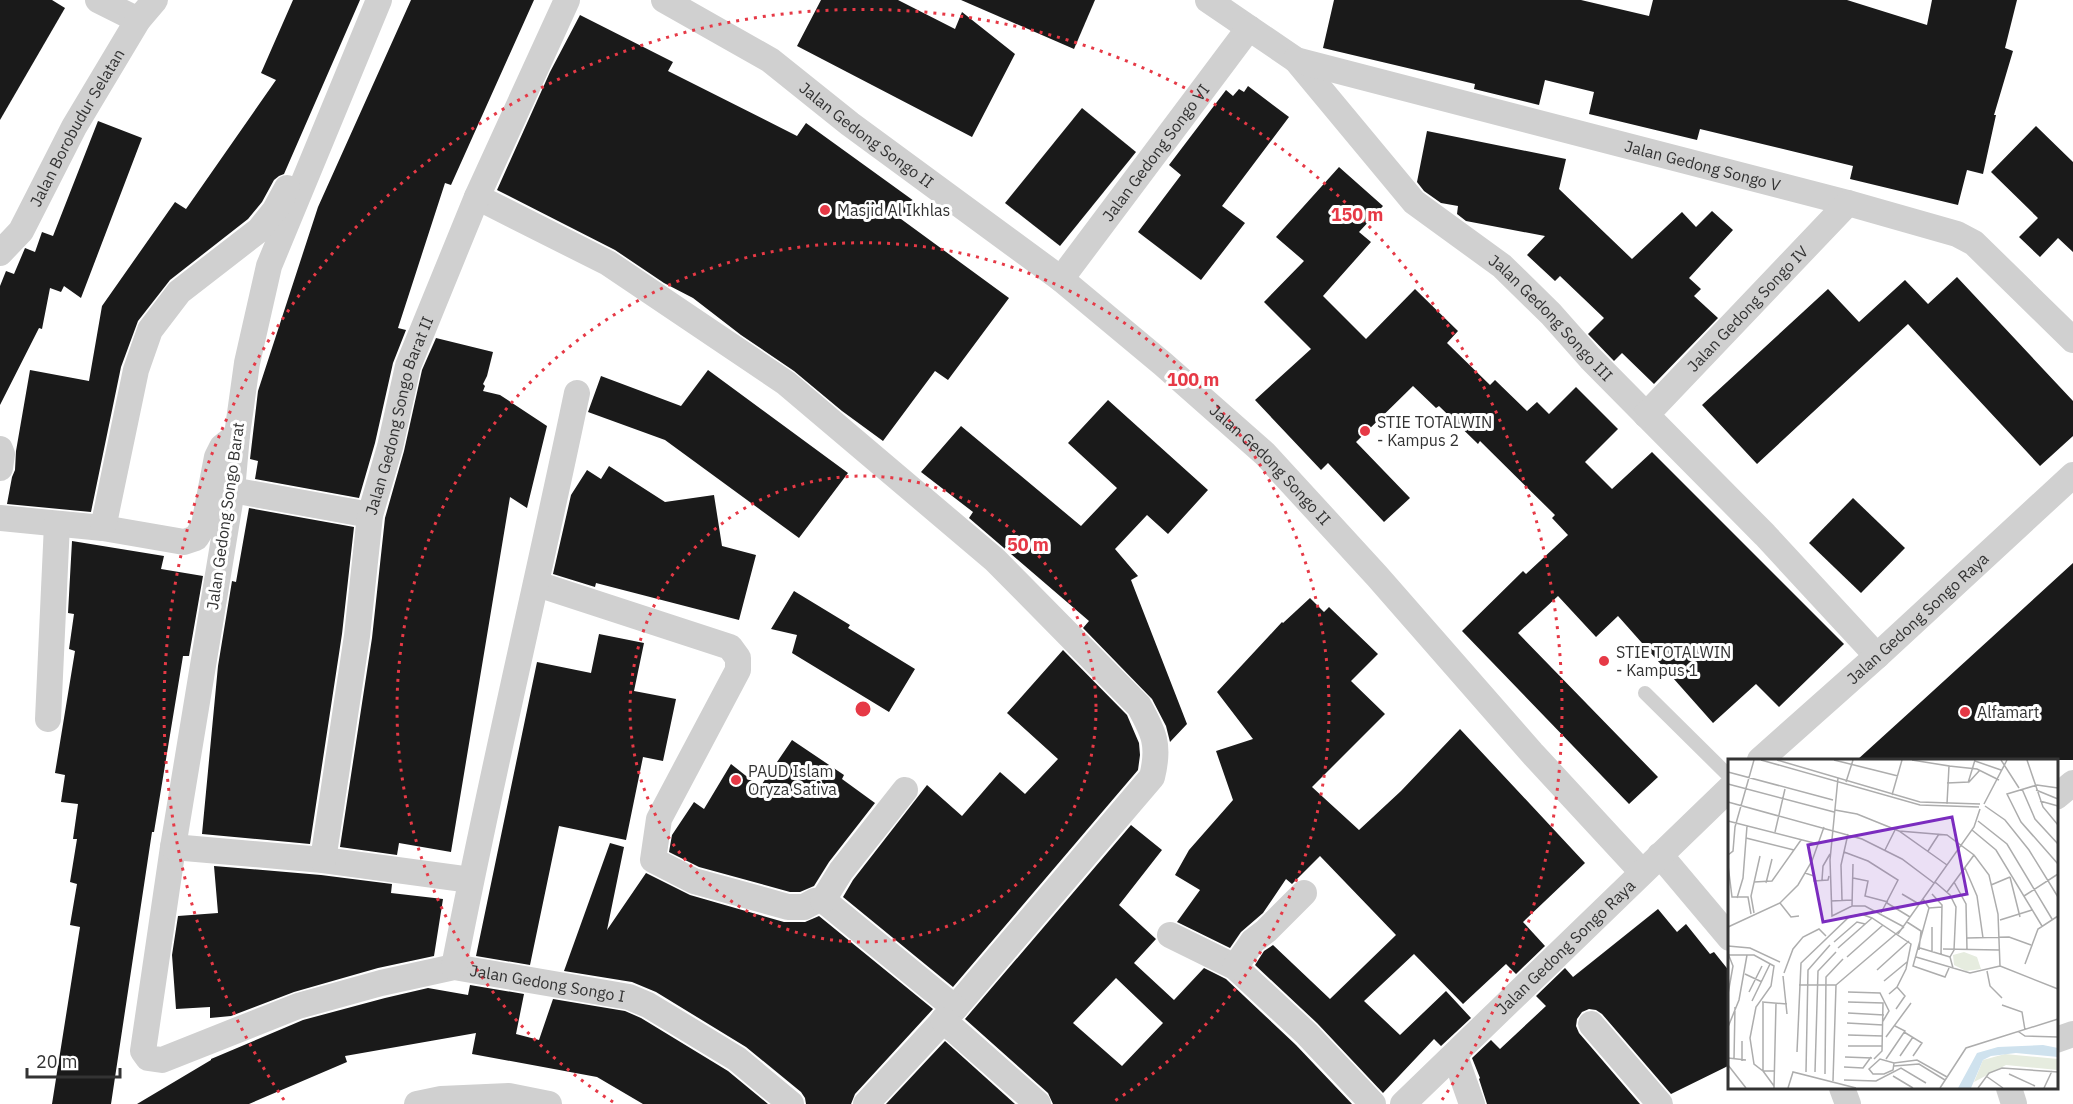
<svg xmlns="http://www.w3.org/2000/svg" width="2073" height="1104" font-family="'IBM Plex Sans',sans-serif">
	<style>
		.building { fill: #1a1a1a; fill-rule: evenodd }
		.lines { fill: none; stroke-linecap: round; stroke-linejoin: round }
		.lane { stroke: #d0d0d0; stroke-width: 14 }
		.street { stroke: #d0d0d0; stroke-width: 26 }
		.ring { fill: none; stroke: #e63946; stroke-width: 3; stroke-dasharray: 3 6 }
		.poi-dot { fill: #e63946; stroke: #fff; stroke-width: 2 }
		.labels { text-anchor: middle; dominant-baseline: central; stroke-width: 6; stroke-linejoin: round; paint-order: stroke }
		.street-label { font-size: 16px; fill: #333; stroke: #fff }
		.poi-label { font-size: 16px; fill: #333; stroke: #fff; text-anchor: start }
		.inset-road { fill: none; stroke: #adadad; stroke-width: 1.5 }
		.view { fill: #7b2cbf; fill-opacity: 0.15; stroke: #7b2cbf; stroke-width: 3 }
		.inset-edge { fill: none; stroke: #333; stroke-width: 3 }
		.centre { fill: #e63946; stroke: #fff; stroke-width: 3 }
		.ring-label { font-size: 18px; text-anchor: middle; font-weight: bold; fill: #e63946; stroke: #fff; stroke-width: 6; stroke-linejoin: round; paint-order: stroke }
	</style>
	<rect width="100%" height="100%" fill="#fff"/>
	<g class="building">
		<polygon points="0,0 52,0 65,8 0,120"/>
		<polygon points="293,0 360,0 284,174 279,176 274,180 262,202 248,219 170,280 138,321 121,367 91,512 7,504 12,477 15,470 16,451 30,370 89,381 102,306 175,202 186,209 276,80 261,73"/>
		<polygon points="411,0 534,0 451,185 445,183 398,328 406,330 393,363 375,443 359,498 255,479 258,461 250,459 258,391 318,207"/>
		<polygon points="821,0 898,0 955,29 962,12 1015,54 972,137 797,46"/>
		<polygon points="961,0 1095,0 1074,49"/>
		<polygon points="1334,0 1581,0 1649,16 1653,0 1847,0 1927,25 1932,0 2017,0 2005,48 2013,51 1994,115 1996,115 1983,174 1967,170 1958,205 1850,179 1853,166 1700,129 1697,140 1589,114 1594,92 1545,80 1539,105 1474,89 1475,84 1323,48"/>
		<polygon points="580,15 673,62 668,71 797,136 806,123 914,201 901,219 1009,298 948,380 935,371 883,441 842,411 794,371 741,335 693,298 664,283 615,250 497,190 550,72"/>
		<polygon points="1248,86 1289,117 1222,206 1245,223 1201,280 1138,232 1181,175 1169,165 1226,90 1233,96 1239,89 1244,92"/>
		<polygon points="1082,108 1136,152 1060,246 1005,203"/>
		<polygon points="98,121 142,138 81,298 64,286 61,292 50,288 42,329 39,328 0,405 0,286 6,271 14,274 25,248 35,252 42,232 53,236"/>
		<polygon points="2036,126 2073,162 2073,252 2058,238 2040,257 2019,237 2038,218 1991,172"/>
		<polygon points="1427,131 1566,159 1559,189 1632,259 1682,212 1696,227 1712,211 1733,230 1689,278 1701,289 1694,296 1718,318 1654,384 1622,353 1614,361 1588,334 1604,318 1560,276 1555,281 1527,255 1545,236 1466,221 1457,214 1458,206 1441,203 1424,191 1417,182"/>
		<polygon points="1339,167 1383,206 1359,232 1371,242 1323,296 1366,339 1415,289 1458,331 1447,343 1490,385 1495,380 1527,411 1537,402 1549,414 1576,387 1618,429 1585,462 1612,489 1652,452 1844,644 1779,707 1756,684 1713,723 1618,616 1596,637 1558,596 1518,633 1658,777 1629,804 1462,631 1523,571 1526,574 1568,535 1552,518 1555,515 1480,441 1478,444 1439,406 1436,408 1413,386 1356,442 1410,498 1384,522 1328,463 1321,470 1255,400 1311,349 1264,302 1304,261 1276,237"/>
		<polygon points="1957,277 2073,401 2073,436 2040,466 1908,324 1757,464 1702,405 1828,289 1859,322 1905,280 1928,304"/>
		<polygon points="436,338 493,352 487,376 483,384 485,386 483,391 500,395 547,426 527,508 510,497 451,852 399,843 397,855 340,847 372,638 385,518 404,451 422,370"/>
		<polygon points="708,370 848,473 799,538 665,440 588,412 601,376 681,406"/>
		<polygon points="1108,400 1208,490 1168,534 1147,515 1115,549 1138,576 1131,580 1187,724 1170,742 1166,726 1152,699 1083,628 1089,621 969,518 973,512 921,472 961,426 1081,526 1117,488 1068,443"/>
		<polygon points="609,466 665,502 714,495 722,546 756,555 739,620 596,583 595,587 553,574 571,495 587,470 601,479"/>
		<polygon points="1853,498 1905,548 1861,593 1809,543"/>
		<polygon points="249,508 354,527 342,634 310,844 202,834 218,666 232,581 236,582"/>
		<polygon points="72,541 164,556 161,569 203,576 189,656 183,656 154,832 152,832 111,1104 52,1104 80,927 70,925 77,884 70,882 77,839 73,839 78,804 61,802 65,775 55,773 75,651 69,649 74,614 68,613"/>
		<polygon points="2073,563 2073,760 1857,760 1922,701"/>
		<polygon points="794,591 850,625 848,628 915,669 889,712 792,653 797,635 771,629"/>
		<polygon points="1310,598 1324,612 1329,607 1378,654 1351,681 1385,714 1312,787 1359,830 1401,791 1460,729 1585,863 1523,922 1545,946 1516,974 1506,964 1463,1004 1414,954 1364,1001 1400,1035 1446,991 1471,1018 1441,1046 1434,1039 1383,1093 1317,1023 1255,965 1264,951 1273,945 1330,999 1396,935 1320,856 1292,884 1286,879 1263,913 1241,932 1230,948 1177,922 1200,890 1175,875 1189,850 1233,800 1216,751 1253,739 1217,692 1282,622 1283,623"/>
		<polygon points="599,634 644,643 634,691 676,699 663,761 643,757 626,840 559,826 530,965 476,956 537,662 591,673"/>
		<polygon points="1063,650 1127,715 1139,743 1140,755 1138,770 953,987 843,897 853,880 927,785 962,816 1000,772 1025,794 1058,759 1007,713"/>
		<polygon points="792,740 844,775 842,779 875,803 829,862 814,886 800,892 790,892 699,867 669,852 672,835 694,802 704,809 731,764 760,787"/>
		<path d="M 1131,825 L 1162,850 L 1119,905 L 1156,939 L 1134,963 L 1174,1000 L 1204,968 L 1226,979 L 1296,1045 L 1352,1104 L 1053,1104 L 1048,1093 L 965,1019 ZM 1116,978 L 1163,1023 L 1122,1066 L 1073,1023 Z"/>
		<polygon points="610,843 624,847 607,930 646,873 690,895 784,922 805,922 819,916 933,1009 855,1094 851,1104 806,1104 805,1098 801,1092 746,1047 656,992 632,982 564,971"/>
		<polygon points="214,866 321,875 392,884 391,893 443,899 434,956 378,968 294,992 231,1016 210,1018 210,1007 176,1009 172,955 178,916 218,913"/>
		<polygon points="1658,909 1677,932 1686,924 1710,954 1714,952 1730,972 1730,1065 1671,1094 1602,1014 1596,1010 1589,1009 1582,1012 1577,1019 1576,1026 1579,1033 1640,1104 1487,1104 1479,1079 1480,1078 1472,1058 1491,1040 1500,1049 1546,1006 1536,996 1565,968 1573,977"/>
		<polygon points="470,985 524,994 516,1034 539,1040 553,999 625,1011 641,1018 728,1071 768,1104 643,1104 597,1077 472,1054 476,1033 345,1056 347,1062 249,1104 137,1104 211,1060 211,1059 303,1020 385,998 428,988 468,995"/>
		<polygon points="945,1041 1015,1104 886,1104"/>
	</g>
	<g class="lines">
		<polyline class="lane" points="1645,693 1730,777"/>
		<g class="street">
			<polyline points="98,0 138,20"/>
			<path id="s1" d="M 379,0 L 269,266 L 247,363 L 237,435 L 232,490 L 173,847 L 143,1051 L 148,1058 L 162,1060 L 298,1006 L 381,983 L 454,967 L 629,997 L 648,1005 L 737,1059 L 791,1104"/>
			<path id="s2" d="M 664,0 L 770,60 L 850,124 L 1061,279 L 1163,364 L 1265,454 L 1377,576 L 1532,753 L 1642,872"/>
			<path id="s3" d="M 1208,0 L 1296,60 L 1414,202 L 1502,266 L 1551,314 L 1590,358 L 1765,535 L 1877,656"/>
			<path id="s4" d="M 1296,60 L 1848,203 L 1957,234 L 1974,243 L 2073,340"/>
			<path d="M 477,197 L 608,263 L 786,383 L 995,560 L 1139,706 C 1154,733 1160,745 1152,777 L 955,1008 L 866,1104"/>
			<path id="s5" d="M 0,253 L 21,231 L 74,127 L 138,20 L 155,0"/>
			<path id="s6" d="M 1061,279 L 1249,28"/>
			<path id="s7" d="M 1646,415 L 1848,203"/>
			<polyline points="0,449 2,454 0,468"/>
			<polyline points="232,490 370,515"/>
			<polyline points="0,518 103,528 184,542 196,538 204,525 217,457 222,447 237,435"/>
			<polyline points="103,528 136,370 150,330 179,292 259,230 275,210 287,188"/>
			<polyline points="537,584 730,647 738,658 738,670 659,819 653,860 694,881 788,907 804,907 815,901 823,900 955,1008"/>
			<polyline points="48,719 57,524"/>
			<path id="s8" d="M 1760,760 L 1877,656 L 2073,475"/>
			<polyline points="2056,797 2073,783"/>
			<polyline points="173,847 323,860 471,880"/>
			<polyline points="1660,855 1730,938"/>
			<path id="s9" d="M 323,860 L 357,636 L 370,515 L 390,447 L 408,366 L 477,197 L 567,0"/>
			<polyline points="823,900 841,871 905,790"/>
			<polyline points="1170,935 1235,967 1307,1034 1373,1104"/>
			<path d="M 454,967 C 491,775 537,585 577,393"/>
			<polyline points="1235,967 1253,941 1266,931 1304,893"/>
			<polyline points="943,1020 1038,1104"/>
			<polyline points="1591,1024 1660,1104"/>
			<polyline points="2056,1040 2073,1034"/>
			<polyline points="1455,1056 1472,1104"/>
			<polyline points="1842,1088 1848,1104"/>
			<polyline points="2009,1088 2014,1104"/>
			<polyline points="417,1104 441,1099 509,1096 549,1104"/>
			<path id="s10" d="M 1403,1104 L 1730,788"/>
		</g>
	</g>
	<g class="ring">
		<circle cx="863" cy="709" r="233"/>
		<path d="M613 1102A466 466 0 1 1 1113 1102"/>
		<path d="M284 1100A699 699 0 1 1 1442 1100"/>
	</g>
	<g class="poi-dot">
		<circle cx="825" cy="210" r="6"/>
		<circle cx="1365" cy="431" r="6"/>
		<circle cx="1604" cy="661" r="6"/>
		<circle cx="1965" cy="712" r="6"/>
		<circle cx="736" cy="780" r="6"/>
	</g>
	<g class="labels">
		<g class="street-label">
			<text stroke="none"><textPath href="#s5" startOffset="148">Jalan Borobudur Selatan</textPath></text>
			<text stroke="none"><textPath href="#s2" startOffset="244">Jalan Gedong Songo II</textPath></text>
			<text stroke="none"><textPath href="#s6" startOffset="158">Jalan Gedong Songo VI</textPath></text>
			<text stroke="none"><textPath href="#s4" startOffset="420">Jalan Gedong Songo V</textPath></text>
			<text stroke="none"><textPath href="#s7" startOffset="147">Jalan Gedong Songo IV</textPath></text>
			<text stroke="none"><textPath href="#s3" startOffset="471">Jalan Gedong Songo III</textPath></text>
			<text stroke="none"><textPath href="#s9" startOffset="452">Jalan Gedong Songo Barat II</textPath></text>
			<text stroke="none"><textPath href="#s2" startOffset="766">Jalan Gedong Songo II</textPath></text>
			<text transform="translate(225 516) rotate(-82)">Jalan Gedong Songo Barat</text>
			<text stroke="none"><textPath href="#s8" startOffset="212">Jalan Gedong Songo Raya</textPath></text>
			<text stroke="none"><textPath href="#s10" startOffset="226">Jalan Gedong Songo Raya</textPath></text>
			<text stroke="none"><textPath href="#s1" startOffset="1508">Jalan Gedong Songo I</textPath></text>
		</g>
		<g class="poi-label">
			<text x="837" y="210">Masjid Al Ikhlas</text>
			<text x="1377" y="422">STIE TOTALWIN<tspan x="1377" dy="18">- Kampus 2</tspan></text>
			<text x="1616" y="652">STIE TOTALWIN<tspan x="1616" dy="18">- Kampus 1</tspan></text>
			<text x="1977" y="712">Alfamart</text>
			<text x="748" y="771">PAUD Islam<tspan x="748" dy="18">Oryza Sativa</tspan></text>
		</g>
	</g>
	<g transform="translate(1728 759)">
		<rect width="330" height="330" fill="#fff"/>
		<path d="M 236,193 L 249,198 L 253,210 L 238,212 L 226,206 L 225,196 ZM 277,295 L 330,300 L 330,311 L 278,306 L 246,323 L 255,301 Z" fill="#e6ecdf"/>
		<path d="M 315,286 L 330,289 L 330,298 L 288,294 L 263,297 L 255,301 L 243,329 L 230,329 L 249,294 L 270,288 Z" fill="#cfe2ee"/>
		<path class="inset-road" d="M 33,1 L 192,46 L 251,48M 49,1 L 192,43 L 252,45M 106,1 L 170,17M 184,1 L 221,7 L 219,45M 273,1 L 291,29M 299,1 L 315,48 L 330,66M 247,2 L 273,11M 221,7 L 249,10 L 271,21M 0,13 L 105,41M 110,19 L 102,101 L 104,157 L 124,147 L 137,147 L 176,168M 118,23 L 125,1M 219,24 L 241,23 L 252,11M 240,24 L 247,1M 0,25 L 106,53M 330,29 L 309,26 L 279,35 L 293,63 L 330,105M 294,30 L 307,60 L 330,85M 308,31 L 330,40M 164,36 L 174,1M 312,42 L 330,47M 0,43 L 134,80 L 174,100 L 206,124M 256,45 L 279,1M 257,47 L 277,61 L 301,91 L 330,138M 107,51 L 129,55 L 171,72 L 219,106M 0,62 L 90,85M 250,62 L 279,85 L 324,160M 244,71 L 268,91 L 314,167M 171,72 L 219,76 L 246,96 L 261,116 L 270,155 L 272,207 L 330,230M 47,73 L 57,30M 18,79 L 66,91M 157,91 L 167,71M 200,92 L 211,75M 116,93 L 140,102 L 170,121 L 153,154M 0,96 L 5,92 L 7,68 L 26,1M 0,106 L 4,138 L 20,138 L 23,155M 237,109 L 249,137 L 255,179M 77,114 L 86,117 L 86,122 L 100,121 L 101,117M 282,118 L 292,158M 125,119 L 140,122 L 137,137 L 160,143M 94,121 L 95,107 L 102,95M 26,123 L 44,122 L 73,81M 207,123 L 222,136 L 228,148 L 226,191 L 222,198 L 225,209M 226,123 L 238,145 L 239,191M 38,124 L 44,100M 263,126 L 282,118M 219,133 L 246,96M 174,135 L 191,145M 204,135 L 214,146 L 213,195M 296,137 L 330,115M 9,139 L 15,119 L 19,67M 195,140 L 201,149 L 214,148M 114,141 L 113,106 L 120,75M 103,142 L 124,141M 52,144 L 63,158 L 71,157M 159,144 L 182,158M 124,147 L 125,105M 201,149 L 185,207 L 217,218 L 221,209M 26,154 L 23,137 L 32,97M 272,161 L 304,151M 179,163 L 193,172 L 191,191M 0,168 L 52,144 L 70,126 L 84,102 L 96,68M 170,175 L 246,68 L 252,50M 239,179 L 281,178 L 303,186M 106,183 L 129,163 L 137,165M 0,187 L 22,189 L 52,203M 110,189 L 144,159M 192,189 L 222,198M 215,190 L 271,191M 204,193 L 204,168M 0,196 L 26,196 L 46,207 L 43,227 L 28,248 L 22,279 L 26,305 L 35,312 L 46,312M 119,198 L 155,166M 188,198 L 242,214 L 272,207M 297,205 L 310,170 L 330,157M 149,211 L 181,182M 259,212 L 262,227 L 274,239M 56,214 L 65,190 L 75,178 L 91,170 L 98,177M 17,215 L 34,223M 55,217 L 59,255M 156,222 L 179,203M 71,226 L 108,226M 21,233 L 34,207M 120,233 L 152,234 L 161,252 L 155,262M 0,235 L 5,207 L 1,197M 24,242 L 42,205M 34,243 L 59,245M 120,243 L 155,244 L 154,292 L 146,300M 35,244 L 35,312 L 46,327M 274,246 L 294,253 L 297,271M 168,250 L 177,237 L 169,228M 120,254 L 156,256M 119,264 L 155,266M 0,268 L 11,241 L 19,196M 176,273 L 194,284 L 185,297M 291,273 L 297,277 L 330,278M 120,276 L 155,277M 158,278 L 183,244M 120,287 L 154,287M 69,293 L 73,204 L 121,158 L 133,155 L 144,159 L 183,185 L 178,210 L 169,228 L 161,235M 172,297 L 185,278M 117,298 L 144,299M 0,299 L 18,301M 6,300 L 7,248M 158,300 L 177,272 L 167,267M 14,302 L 14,282M 166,304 L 165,311 L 156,315 L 145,315 L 141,310 L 152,300 L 166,304 L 189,301 L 219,318M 0,306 L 18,329M 166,307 L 191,305 L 217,321M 116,308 L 135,309 L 143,298M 78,313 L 80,211 L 102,186M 87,313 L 90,212 L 108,193M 97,315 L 98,218 L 115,200M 281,315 L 307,327M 165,317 L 185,329M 258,317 L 275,329M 116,321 L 148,322 L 173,309 L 198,324M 105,322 L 108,226 L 176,168M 46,329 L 48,244M 60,329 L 65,313 L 128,329M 212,329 L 238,289 L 330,260M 250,329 L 261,314 L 274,309 L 330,313M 316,329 L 324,312"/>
		<path class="view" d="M 224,58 L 239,135 L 95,163 L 80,86 Z"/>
		<rect width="330" height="330" class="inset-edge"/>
	</g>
	<circle cx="863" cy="709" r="9" class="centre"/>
	<g class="ring-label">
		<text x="1357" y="221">150 m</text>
		<text x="1193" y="386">100 m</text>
		<text x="1028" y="551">50 m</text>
	</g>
	<path d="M27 1068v9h93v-9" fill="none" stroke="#333333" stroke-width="3"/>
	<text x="36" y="1068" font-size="18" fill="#333333" stroke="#ffffff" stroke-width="4.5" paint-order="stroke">20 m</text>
</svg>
